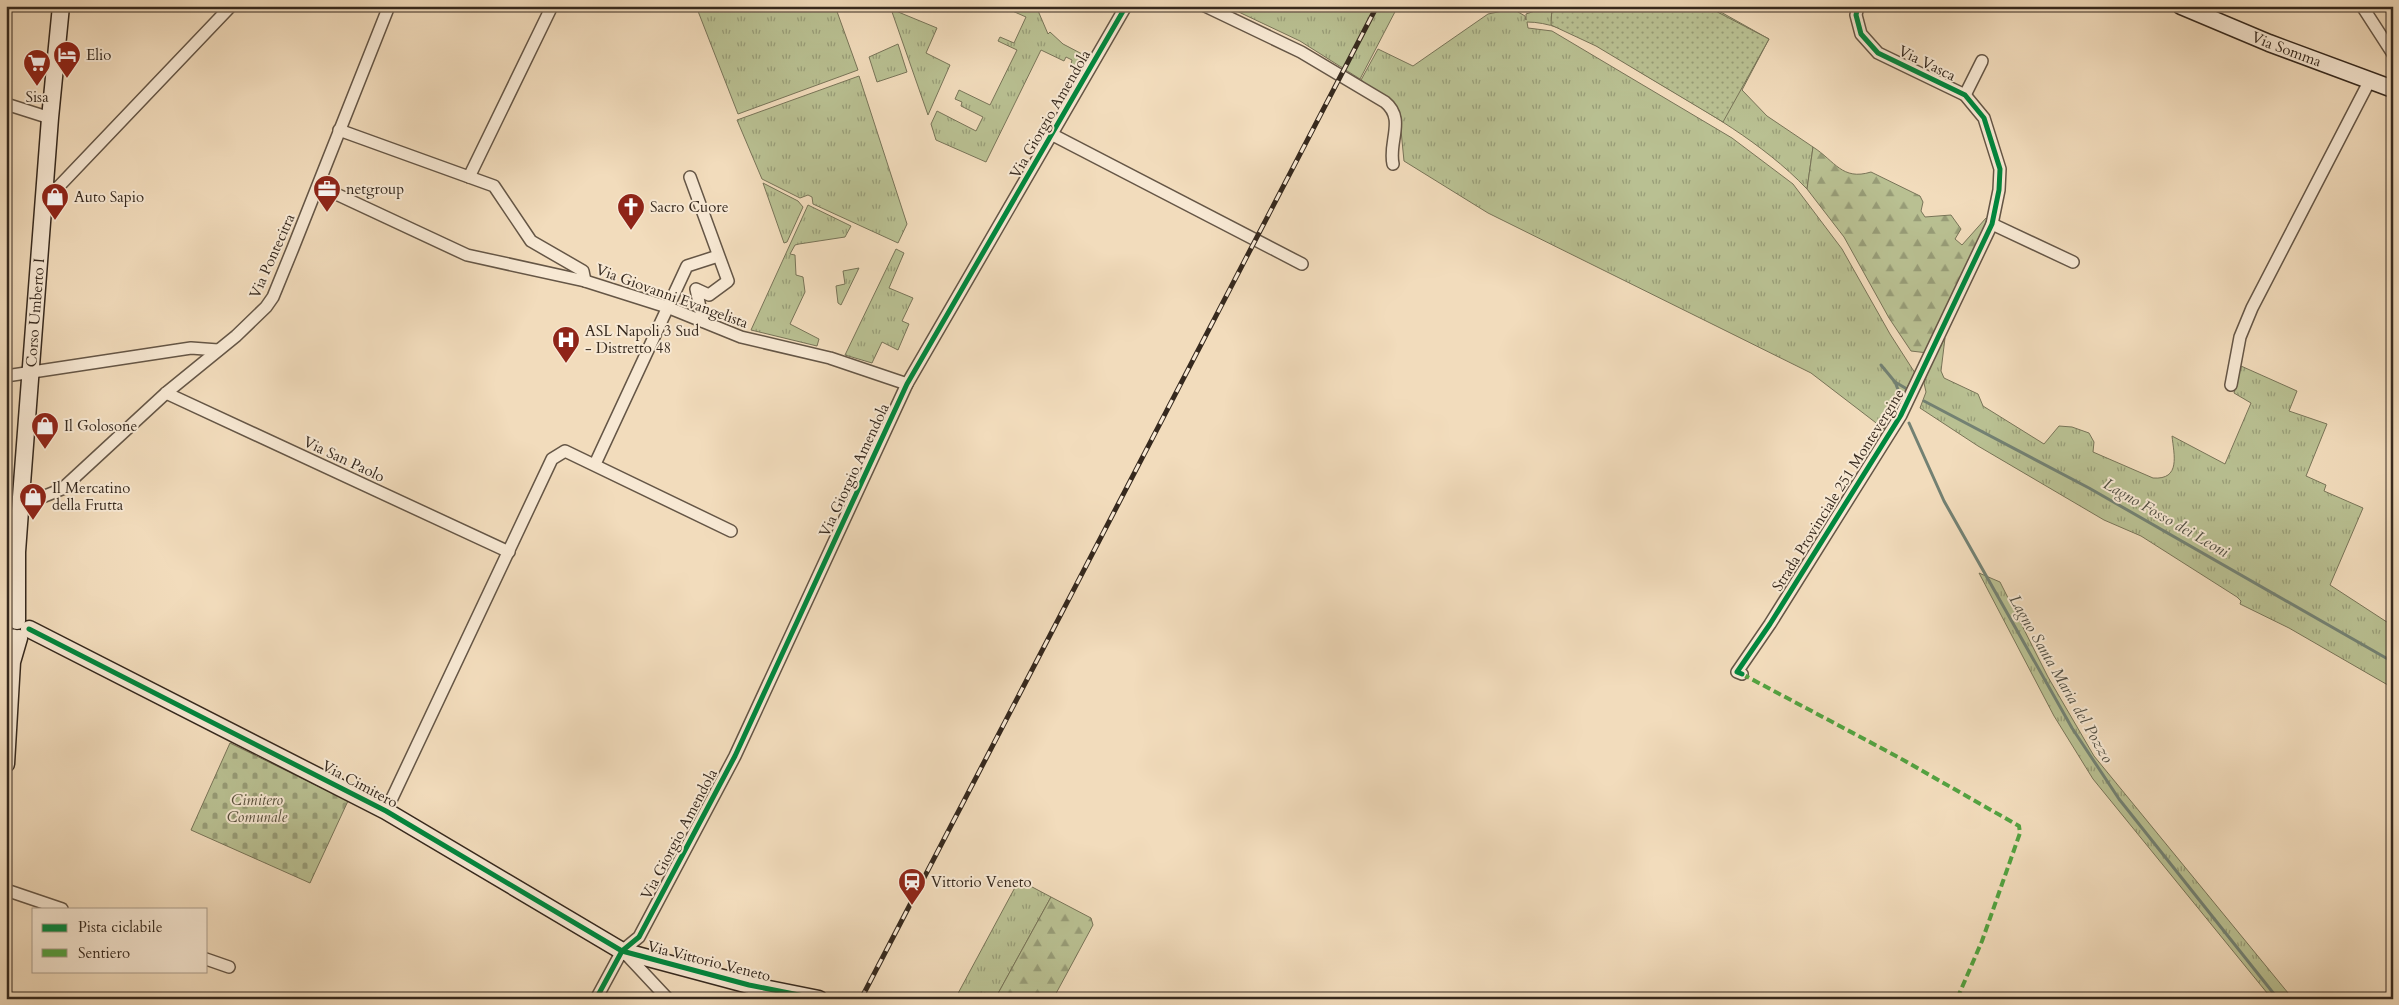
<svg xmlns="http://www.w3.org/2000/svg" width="2399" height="1005" font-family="Cardo,serif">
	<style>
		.grass { fill: url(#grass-tufts); stroke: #787458 }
		.forest { fill: url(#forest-firs); stroke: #787458 }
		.cemetery { fill: url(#cemetery-stones); stroke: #787458 }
		.park { fill: url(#park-dots); stroke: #787458 }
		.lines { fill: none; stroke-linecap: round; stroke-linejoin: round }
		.stream { stroke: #738173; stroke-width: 3 }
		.street-casing { stroke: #655646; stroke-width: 14 }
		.secondary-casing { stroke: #36291e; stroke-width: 19 }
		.street { stroke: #f7e8d3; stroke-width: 11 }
		.secondary { stroke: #f7e8d3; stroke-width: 16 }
		.rail-casing { stroke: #36291e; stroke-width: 5 }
		.rail { stroke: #f7e8d3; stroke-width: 3; stroke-dasharray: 9; stroke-linecap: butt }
		.quiet { stroke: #53a341; stroke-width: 4; stroke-dasharray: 8 4; stroke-linecap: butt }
		.cycleway-casing { stroke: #f7e8d3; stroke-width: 8 }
		.cycleway { stroke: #00873e; stroke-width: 5 }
		.labels { text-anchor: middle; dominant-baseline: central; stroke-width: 4; stroke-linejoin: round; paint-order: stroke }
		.street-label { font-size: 15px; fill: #36291e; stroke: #f7e8d3 }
		.poi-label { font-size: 15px; fill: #36291e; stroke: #f7e8d3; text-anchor: start }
		.park-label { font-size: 15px; font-style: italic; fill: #574f3b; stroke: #f7e8d3 }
		.water-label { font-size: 16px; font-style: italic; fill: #504e42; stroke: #f7e8d3 }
	</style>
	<defs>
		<pattern id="grass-tufts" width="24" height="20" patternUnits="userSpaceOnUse" patternTransform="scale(1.25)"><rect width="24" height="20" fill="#b9c092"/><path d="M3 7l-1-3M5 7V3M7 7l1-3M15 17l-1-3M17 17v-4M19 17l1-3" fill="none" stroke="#979c77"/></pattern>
		<pattern id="forest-firs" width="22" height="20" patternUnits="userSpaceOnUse" patternTransform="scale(1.25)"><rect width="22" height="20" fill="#b9c092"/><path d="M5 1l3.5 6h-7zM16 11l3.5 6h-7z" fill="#979c77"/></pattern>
		<pattern id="cemetery-stones" width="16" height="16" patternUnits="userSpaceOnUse" patternTransform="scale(1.25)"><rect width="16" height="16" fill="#b9c092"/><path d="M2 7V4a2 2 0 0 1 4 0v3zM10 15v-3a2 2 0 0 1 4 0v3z" fill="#979c77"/></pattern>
		<pattern id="park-dots" width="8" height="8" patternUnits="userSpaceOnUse" patternTransform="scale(1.25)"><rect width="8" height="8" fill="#b9c092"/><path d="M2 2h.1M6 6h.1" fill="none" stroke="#979c77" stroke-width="1.8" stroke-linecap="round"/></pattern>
	</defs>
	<rect width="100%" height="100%" fill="#f2dcbc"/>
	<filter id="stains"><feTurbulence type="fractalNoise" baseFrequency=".004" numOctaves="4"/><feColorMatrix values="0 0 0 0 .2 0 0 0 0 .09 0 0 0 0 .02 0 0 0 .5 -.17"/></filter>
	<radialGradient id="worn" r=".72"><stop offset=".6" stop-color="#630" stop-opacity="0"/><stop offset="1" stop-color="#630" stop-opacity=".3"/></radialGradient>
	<g class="grass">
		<polygon points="696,6 835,6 858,70 738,114"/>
		<polygon points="1001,6 1036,6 1048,34 1050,32 1063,44 1084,55 1077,67 1071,64 1072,60 1066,57 1064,61 1041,50 986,162 936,140 931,124 937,111 976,131 983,117 961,106 962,102 955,99 959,90 990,105 1017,50 998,41 1000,37 1014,43 1026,17"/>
		<polygon points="1226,6 1398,6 1360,79 1300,41"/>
		<path d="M 1550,6 L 1710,6 L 1769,39 L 1742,90 L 1767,116 L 1813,147 L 1807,189 C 1762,142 1705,111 1650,78 C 1614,57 1568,22 1527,22 L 1528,28 L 1552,31 L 1732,138 L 1793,184 L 1842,249 L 1890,334 L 1915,373 L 1884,429 L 1811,373 L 1488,213 L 1404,161 L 1399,110 L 1361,80 L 1378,49 L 1413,66 L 1488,14 L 1513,9 L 1525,16 L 1526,20 L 1526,14 Z"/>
		<polygon points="891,9 937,28 926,53 950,65 928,115"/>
		<polygon points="898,44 907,72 877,82 869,57"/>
		<polygon points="859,76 907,224 898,243 813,204 812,197 808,195 800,198 762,179 737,120"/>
		<polygon points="763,183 798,201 803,207 787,242 784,243"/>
		<polygon points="808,205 851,226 845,237 799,244 795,245 790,254 795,255 796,275 803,277 805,292 790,324 819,339 817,346 751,330"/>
		<polygon points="896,249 904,253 889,288 913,298 902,321 909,324 898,350 882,342 872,363 845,355"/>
		<polygon points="859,268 841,305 838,303 836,286 845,284 843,271"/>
		<path d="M 1941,336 L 1945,338 L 1941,371 L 1944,378 L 1978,394 L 1983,406 L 2044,444 L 2059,426 L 2072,427 L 2089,433 L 2094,442 L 2093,452 L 2153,478 C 2181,480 2174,455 2172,436 L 2225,464 L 2251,403 L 2234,393 L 2241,366 L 2297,391 L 2289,411 L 2327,424 L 2306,476 L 2326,485 L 2324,491 L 2363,508 L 2330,585 L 2393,626 L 2393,688 L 2289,628 L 2240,604 L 2241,601 L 2237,597 L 2141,536 L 2104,520 L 1978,446 L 1920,408 L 1926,392 L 1924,383 Z"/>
		<polygon points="1979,573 2000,582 2048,677 2094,756 2293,999 2272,999 2093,779 2054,716"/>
		<polygon points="1019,880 1051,897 995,999 955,999"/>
	</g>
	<g class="forest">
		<path d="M 1813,147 C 1835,161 1842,181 1871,172 L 1920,196 L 1923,202 L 1921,211 L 1925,217 L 1951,215 L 1961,229 L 1955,239 L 1962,245 L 1986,218 L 1991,221 L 1928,353 L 1911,351 L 1889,318 L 1844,237 L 1807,189 Z"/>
		<polygon points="1051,897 1091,918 1093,925 1053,999 995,999"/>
	</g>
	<polygon class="cemetery" points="230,743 348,801 310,883 191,830"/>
	<polygon class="park" points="1552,6 1706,6 1769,39 1723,122 1596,46 1551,25"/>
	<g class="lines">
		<g class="stream">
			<polyline points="1881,365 1895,382 1901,397"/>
			<polyline points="1895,382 1907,389"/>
			<polyline points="1924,401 2089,488 2393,662"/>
			<polyline points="1909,423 1944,501 2072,728 2119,799 2278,999"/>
		</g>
		<defs>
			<g id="street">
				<path d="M 1205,6 L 1301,52 L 1385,102 C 1406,119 1388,142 1393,164"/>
				<polyline points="2362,6 2393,54"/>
				<polyline points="1965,95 1982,61"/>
				<polyline points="6,104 50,118"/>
				<polyline points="339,130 469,177 552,6"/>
				<polyline points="1053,135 1302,264"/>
				<polyline points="469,177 494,186 531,241 583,271 585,281"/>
				<polyline points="690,177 728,281 709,295 696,289 703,321"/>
				<polyline points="319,186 467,255 585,281 667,307 741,337 830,358 907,384"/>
				<polyline points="44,202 231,6"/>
				<polyline points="1992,224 2073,262"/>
				<polyline points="6,376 191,348 218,350"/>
				<polyline points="2231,385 2240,337 2252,308 2370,80"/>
				<polyline points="166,393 509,552"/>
				<polyline points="595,464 687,266 718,256"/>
				<polyline points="21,497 40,498 62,489 166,393 236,336 266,307 273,297 293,248 389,6"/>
				<polyline points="6,640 14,635"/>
				<polyline points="1742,674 1737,672 1770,624 1901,415 1992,224 1999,190 2000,169 1984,118 1965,95 1878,53 1861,34 1856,15 1858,6"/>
				<polyline points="386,811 552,459 565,451 731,531"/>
				<polyline points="6,890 62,909"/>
				<polyline points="624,952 668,999"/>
				<polyline points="206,959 229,967"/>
				<polyline points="596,999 622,951 639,937 735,756 907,384 1126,6"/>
			</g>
			<g id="secondary">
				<path id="s1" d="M 2181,6 L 2269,43 L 2393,89"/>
				<path id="s2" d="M 17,621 L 17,552 L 21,497 L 50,118 L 61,6"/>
				<polyline points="29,629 386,811 622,951 749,985 819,999"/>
				<polyline points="6,764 12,662 19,638"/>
			</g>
		</defs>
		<use href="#street" class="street-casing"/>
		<use href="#secondary" class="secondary-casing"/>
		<use href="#street" class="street"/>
		<use href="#secondary" class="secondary"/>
		<defs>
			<polyline id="rail" points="861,999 1377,6"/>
		</defs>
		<use href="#rail" class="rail-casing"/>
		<use href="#rail" class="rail"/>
		<polyline class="quiet" points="1742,674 1898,757 2019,826 2020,833 1982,941 1957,999"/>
		<defs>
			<g id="cycleway">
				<polyline points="29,629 386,811 622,951 749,985 819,999"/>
				<polyline points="1742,674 1737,672 1770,624 1901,415 1992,224 1999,190 2000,169 1984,118 1965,95 1878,53 1861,34 1856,15 1858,6"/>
				<polyline points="596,999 622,951 639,937 735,756 907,384 1126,6"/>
			</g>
		</defs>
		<use href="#cycleway" class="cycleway-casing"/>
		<use href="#cycleway" class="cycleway"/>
	</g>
	<defs>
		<symbol id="hotel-pin" viewBox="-11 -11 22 30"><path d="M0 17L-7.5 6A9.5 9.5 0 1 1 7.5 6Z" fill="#8f2418" stroke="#f7e8d3"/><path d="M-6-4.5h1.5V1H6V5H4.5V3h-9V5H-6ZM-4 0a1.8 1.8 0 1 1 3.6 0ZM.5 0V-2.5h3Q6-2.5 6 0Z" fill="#fff"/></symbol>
		<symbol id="supermarket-pin" viewBox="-11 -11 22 30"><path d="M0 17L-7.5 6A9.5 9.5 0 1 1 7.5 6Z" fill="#8f2418" stroke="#f7e8d3"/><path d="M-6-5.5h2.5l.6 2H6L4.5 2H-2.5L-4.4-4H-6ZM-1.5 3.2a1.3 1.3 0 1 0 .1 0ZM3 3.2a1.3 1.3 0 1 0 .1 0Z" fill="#fff"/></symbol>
		<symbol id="office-pin" viewBox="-11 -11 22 30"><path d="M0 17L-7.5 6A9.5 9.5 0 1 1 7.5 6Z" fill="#8f2418" stroke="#f7e8d3"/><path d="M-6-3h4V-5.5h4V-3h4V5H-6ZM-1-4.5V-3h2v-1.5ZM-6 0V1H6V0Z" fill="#fff"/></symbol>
		<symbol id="shop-pin" viewBox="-11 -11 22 30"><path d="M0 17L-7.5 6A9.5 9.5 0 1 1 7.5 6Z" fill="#8f2418" stroke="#f7e8d3"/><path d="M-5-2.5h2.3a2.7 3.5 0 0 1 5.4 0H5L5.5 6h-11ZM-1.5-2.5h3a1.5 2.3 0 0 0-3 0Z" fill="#fff"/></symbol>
		<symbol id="church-pin" viewBox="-11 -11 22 30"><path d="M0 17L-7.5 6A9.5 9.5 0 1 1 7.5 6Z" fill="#8f2418" stroke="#f7e8d3"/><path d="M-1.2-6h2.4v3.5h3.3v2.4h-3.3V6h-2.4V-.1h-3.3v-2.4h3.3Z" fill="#fff"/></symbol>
		<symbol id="hospital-pin" viewBox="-11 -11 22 30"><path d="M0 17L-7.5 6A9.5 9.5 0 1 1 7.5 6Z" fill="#8f2418" stroke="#f7e8d3"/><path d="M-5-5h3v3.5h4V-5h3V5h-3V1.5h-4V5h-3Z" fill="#fff"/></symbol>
		<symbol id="station-pin" viewBox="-11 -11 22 30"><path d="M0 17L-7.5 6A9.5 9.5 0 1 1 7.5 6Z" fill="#8f2418" stroke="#f7e8d3"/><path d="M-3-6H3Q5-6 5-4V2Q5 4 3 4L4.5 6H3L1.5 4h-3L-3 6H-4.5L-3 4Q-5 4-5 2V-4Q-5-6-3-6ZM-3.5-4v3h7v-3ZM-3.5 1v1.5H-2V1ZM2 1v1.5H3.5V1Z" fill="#fff"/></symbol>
	</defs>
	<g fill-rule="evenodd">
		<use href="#hotel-pin" x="51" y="39" width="32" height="43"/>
		<use href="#supermarket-pin" x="21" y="47" width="32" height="43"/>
		<use href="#office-pin" x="311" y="173" width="32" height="43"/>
		<use href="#shop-pin" x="39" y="181" width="32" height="43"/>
		<use href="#church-pin" x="615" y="191" width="32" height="43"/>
		<use href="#hospital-pin" x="550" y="324" width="32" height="43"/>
		<use href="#shop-pin" x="29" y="410" width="32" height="43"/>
		<use href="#shop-pin" x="17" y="481" width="32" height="43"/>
		<use href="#station-pin" x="896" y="866" width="32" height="43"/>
	</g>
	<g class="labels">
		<g class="street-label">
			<text stroke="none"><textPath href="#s1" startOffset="114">Via Somma</textPath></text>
			<text transform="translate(1927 63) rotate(26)">Via Vasca</text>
			<text transform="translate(1050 114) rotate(-60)">Via Giorgio Amendola</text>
			<text transform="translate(272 256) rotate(-66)">Via Pontecitra</text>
			<text transform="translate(672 296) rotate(20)">Via Giovanni Evangelista</text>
			<text stroke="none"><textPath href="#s2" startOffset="309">Corso Umberto I</textPath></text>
			<text transform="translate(344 459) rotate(25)">Via San Paolo</text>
			<text transform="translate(854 470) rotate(-65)">Via Giorgio Amendola</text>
			<text transform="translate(1838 490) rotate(-58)">Strada Provinciale 251 Montevergine</text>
			<text transform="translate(360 784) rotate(28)">Via Cimitero</text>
			<text transform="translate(679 834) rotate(-62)">Via Giorgio Amendola</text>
			<text transform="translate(709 961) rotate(14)">Via Vittorio Veneto</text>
		</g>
		<g class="poi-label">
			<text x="86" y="55">Elio</text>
			<text x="37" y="97" text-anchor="middle">Sisa</text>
			<text x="346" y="189">netgroup</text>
			<text x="74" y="197">Auto Sapio</text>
			<text x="650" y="207">Sacro Cuore</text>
			<text x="585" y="331">ASL Napoli 3 Sud<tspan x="585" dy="17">- Distretto 48</tspan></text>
			<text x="64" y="426">Il Golosone</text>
			<text x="52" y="488">Il Mercatino<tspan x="52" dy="17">della Frutta</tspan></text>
			<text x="931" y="882">Vittorio Veneto</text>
		</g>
		<g class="park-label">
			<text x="257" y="800">Cimitero<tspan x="257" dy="17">Comunale</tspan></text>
		</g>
		<g class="water-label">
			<text transform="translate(2166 518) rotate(30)">Lagno Fosso dei Leoni</text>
			<text transform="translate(2061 679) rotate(60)">Lagno Santa Maria del Pozzo</text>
		</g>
	</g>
	<rect width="2399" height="1005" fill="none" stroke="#f2dcbc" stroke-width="25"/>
	<rect x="8" y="8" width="2384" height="990" fill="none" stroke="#36291e" stroke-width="2.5"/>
	<rect x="12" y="12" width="2374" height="980" fill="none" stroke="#36291e"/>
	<rect x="32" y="908" width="175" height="65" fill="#f7e8d3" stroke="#aa9c8b"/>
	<rect x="42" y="924" width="25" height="8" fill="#00873e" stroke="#aa9c8b"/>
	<text x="78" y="932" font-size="15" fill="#36291e">Pista ciclabile</text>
	<rect x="42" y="949" width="25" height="8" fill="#53a341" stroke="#aa9c8b"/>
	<text x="78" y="958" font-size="15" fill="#36291e">Sentiero</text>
	<rect width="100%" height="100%" filter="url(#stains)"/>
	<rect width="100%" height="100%" fill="url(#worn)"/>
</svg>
